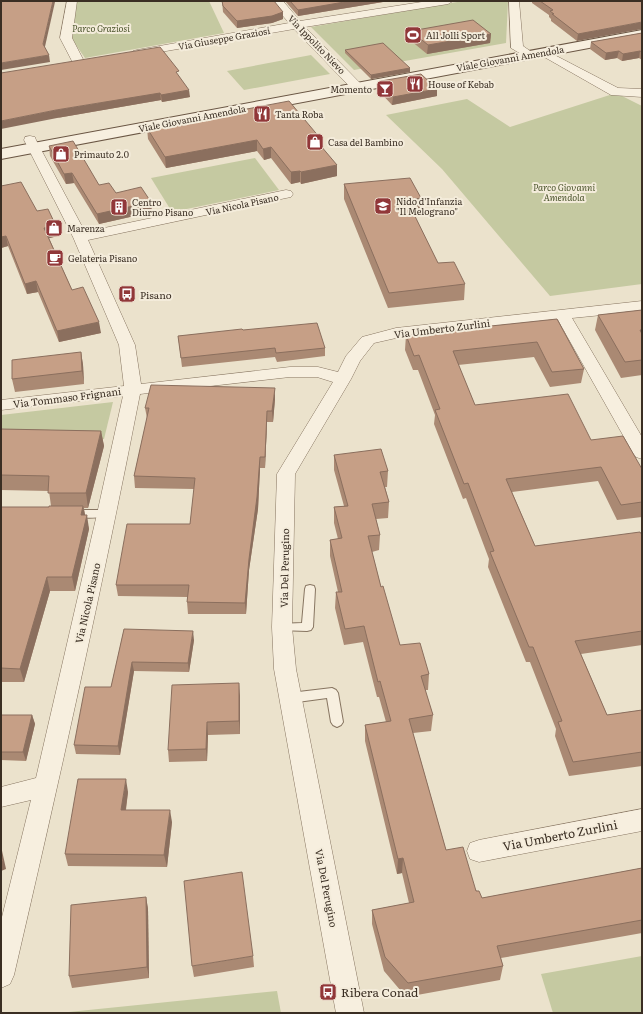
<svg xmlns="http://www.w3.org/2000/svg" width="643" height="1014" font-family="Literata,serif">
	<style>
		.green { fill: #c5c9a1 }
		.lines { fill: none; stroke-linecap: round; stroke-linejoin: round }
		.lane-casing { stroke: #877561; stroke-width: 2 }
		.street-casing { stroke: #877561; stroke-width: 1 }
		.secondary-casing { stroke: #6a5644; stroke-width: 2 }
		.lane { fill: #f7efdf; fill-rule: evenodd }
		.street { fill: #f7efdf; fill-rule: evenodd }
		.secondary { fill: #f7efdf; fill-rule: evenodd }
		.wall { fill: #aa8973 }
		.shaded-wall { fill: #8b6f5e }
		.building { fill: #c69f86; stroke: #8b6f5e }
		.labels { text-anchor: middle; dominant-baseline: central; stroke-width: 4; stroke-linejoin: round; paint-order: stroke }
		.far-park-label { font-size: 9px; font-style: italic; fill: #4b542c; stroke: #f4ecdb }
		.far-poi-label { font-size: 9px; fill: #3a2e23; stroke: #f4ecdb; text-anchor: start }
		.far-street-label { font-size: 9px; fill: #3a2e23; stroke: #f4ecdb }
		.poi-label { font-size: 10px; fill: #3a2e23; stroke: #f4ecdb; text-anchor: start }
		.street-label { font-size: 10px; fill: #3a2e23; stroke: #f4ecdb }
		.near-street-label { font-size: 12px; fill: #3a2e23; stroke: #f4ecdb }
		.near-poi-label { font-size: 12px; fill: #3a2e23; stroke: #f4ecdb; text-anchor: start }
	</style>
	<rect width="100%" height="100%" fill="#ebe2cc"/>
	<g class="green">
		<polygon points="76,1 209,1 224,33 85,58 71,38"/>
		<polygon points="463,1 508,1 506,43 354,70 311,27"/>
		<polygon points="311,55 330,74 244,90 227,71"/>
		<polygon points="616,93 642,106 642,284 550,296 442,169 386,115 467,99 510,127"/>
		<polygon points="255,158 279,190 172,212 151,178"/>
		<polygon points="113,402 104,439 1,437 1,415"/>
		<polygon points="642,956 642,1013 553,1013 541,974"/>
		<polygon points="277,991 281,1013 59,1013"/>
	</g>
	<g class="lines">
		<defs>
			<g id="lane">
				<path d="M 71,510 L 107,510 L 112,514 C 108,519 70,519 66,514 Z"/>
				<polygon points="310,585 314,586 315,589 313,627 311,630 307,631 278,630 276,627 278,624 302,623 305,589 306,586"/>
				<polygon points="332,688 336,690 338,693 343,722 341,725 337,727 333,725 331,722 327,698 290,703 286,701 284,698 286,695 290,693"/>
			</g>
			<g id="street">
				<polygon points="67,1 77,1 72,38 85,63 83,65 75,65 73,63 60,38"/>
				<polygon points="273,1 283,1 300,21 428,1 453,1 448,4 305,27 361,84 363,87 361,90 353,90 294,29 137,56 133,55 131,53 133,51 137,50 289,23 277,9"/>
				<polygon points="509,1 519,1 523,46 536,55 534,57 526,57 511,48"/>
				<polygon points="543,49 618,88 642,89 642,97 611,95 539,54 537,52 539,50"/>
				<path d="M 30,136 L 35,137 L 36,140 L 85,232 L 286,190 L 291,191 L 293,194 L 291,197 L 286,198 L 88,240 L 135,345 L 141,384 L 290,367 L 318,367 L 338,372 L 346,356 L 362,337 L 396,328 L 642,301 L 642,311 L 572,318 L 642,437 L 642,459 L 636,457 L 633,453 L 558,320 L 396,338 L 374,343 L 360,361 L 351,379 L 295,474 L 292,627 L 296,669 L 364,1013 L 336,1013 L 274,669 L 272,627 L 277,474 L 333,382 L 317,377 L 290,377 L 140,394 C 102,589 59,782 14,975 L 10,984 L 1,988 L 1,921 L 31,800 L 1,807 L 1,787 L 36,778 L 97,514 L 123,396 L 1,410 L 1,400 L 124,386 L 119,345 L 73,237 L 24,140 L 25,137 Z"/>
				<polygon points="642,809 642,831 479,862 470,859 467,851 470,843 479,840"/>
			</g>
			<polygon id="secondary" points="642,30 642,38 1,159 1,149"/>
		</defs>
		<use href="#lane" class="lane-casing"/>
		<use href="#street" class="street-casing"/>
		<use href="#secondary" class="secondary-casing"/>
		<use href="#lane" class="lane"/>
		<use href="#street" class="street"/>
		<use href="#secondary" class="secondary"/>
	</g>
	<g class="wall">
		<polygon points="222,1 274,1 283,19 272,23 237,28 223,12"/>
		<polygon points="285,1 389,1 298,16"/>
		<polygon points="532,1 642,1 577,41 551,21 551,19 549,17 549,15 532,3"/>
		<polygon points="411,31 491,34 490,43 427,54 410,40"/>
		<polygon points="642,33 642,60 639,58 622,61 617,58 605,60 590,49 591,42"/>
		<polygon points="345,50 410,68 410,72 371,79 345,53"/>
		<polygon points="179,76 190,97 162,102 161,100 57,118"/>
		<polygon points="381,81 437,96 392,105 378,90 378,83 381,82"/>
		<polygon points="147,128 320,138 320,145 337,176 301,184 300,182 291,184 271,158 264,160 257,151 166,168 148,139"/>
		<polygon points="49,146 99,185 116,193 152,212 99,224 74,183 66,184 50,156"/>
		<polygon points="344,184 420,213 413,214 438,263 465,284 464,300 388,308 344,199"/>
		<polygon points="1,186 37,211 56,226 58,236 49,238 72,290 101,333 59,342 38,292 27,294 8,246 1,248"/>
		<polygon points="642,310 642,375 621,378 595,330 598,315"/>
		<polygon points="557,319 584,369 581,383 550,387 534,357 458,365 475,405 591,440 642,469 642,517 617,520 598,481 512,492 535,546 642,535 642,645 581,654 607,715 642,710 642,766 569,776 555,736 556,729 530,662 526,662 488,567 489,559 466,498 463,499 434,424 435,415 418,370 413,370 405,350 406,335"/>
		<polygon points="243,330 325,348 325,356 277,362 275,357 182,367 178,336"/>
		<polygon points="81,352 83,365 84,384 15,392 12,379"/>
		<polygon points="275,399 273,422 267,422 265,468 260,468 258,509 249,570 246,614 188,614 187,602 187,597 118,596 116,585 190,524 194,489 135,488 134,476 147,418 145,408"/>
		<polygon points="1,429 101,431 104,446 88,508 84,508 85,515 89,529 75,591 50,591 24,682 1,682 1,507 49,507 51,506 49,491 1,490"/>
		<polygon points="334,455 388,471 387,487 385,487 389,502 388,518 376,519 380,535 379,550 372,552 381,587 400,645 429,674 428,690 425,690 433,715 431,731 413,733 446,850 482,898 642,868 642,933 501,958 503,966 500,980 406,997 384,971 372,924 372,910 409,903 402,873 397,874 365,741 365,725 386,722 379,697 377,697 363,642 344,645 335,608 336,592 338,592 330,556 330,540 338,539 334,523 334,507 344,506 334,470"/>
		<polygon points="124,629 194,640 189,672 134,671 120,755 76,754 74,745 111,687"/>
		<polygon points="240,696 240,734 208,735 207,761 169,762 168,750"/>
		<polygon points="1,715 32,715 35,724 26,761 1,760"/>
		<polygon points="128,792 126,810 172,822 167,867 68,866 65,854"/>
		<polygon points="146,897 148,909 149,978 72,988 69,976"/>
		<polygon points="253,956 254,967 194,977 192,966"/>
	</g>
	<g class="shaded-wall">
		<polygon points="53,1 55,1 55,2 44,51 43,44"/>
		<polygon points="350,1 389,1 298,16 298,10"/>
		<polygon points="283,12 283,19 272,23 237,28 237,21"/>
		<polygon points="642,22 642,29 577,41 578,34"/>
		<polygon points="491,34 490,43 427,54 428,45"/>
		<polygon points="619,51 617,58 605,60 606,53"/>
		<polygon points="640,51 639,58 622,61 623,54"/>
		<polygon points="49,55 50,62 1,70 1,63"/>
		<polygon points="410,68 410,72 371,79 371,75"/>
		<polygon points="437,89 437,96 392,105 393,97"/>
		<polygon points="189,90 190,97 162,102 161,95"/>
		<polygon points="160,93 161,100 57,118 1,129 1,121 56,110"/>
		<polygon points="320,138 320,149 315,139"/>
		<polygon points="257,140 257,151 166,168 165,157"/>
		<polygon points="271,147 271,158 264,160 263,149"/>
		<polygon points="337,165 337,176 301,184 301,172"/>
		<polygon points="300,171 300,182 291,184 291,172"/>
		<polygon points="72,173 74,183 66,184 64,174"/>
		<polygon points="421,198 420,213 406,215 407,200"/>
		<polygon points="151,202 152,212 99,224 97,214"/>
		<polygon points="56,226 58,236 46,239 44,228"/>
		<polygon points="6,236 8,246 1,248 1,237"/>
		<polygon points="36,281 38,292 27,294 25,284"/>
		<polygon points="99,322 101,333 59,342 57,331"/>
		<polygon points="81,352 83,365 84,384 82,371"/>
		<polygon points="275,388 275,399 273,422 272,411"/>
		<polygon points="267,411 267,422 265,468 265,457"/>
		<polygon points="101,431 104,446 88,508 86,493"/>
		<polygon points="260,457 260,468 258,509 249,570 246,614 245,603 249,559"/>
		<polygon points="83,506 86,519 87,515 89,529 75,591 72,577 81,515"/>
		<polygon points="47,577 50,591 24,682 20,669"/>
		<polygon points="193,631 194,640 189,672 188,663"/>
		<polygon points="132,662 134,671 120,755 118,746"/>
		<polygon points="239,683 240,696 240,734 239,721"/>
		<polygon points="32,715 35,724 26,761 23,752"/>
		<polygon points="207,722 208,735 207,761 206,749"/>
		<polygon points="126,779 128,792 124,822 121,810"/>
		<polygon points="170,810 172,822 167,867 164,855"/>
		<polygon points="1,846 6,869 1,871"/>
		<polygon points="403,858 402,873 397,874 398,859"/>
		<polygon points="146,897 148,909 149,978 147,967"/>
	</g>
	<g class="building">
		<polygon points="1,1 53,1 43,44 49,55 1,63"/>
		<polygon points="222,1 274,1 283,12 272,16 237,21 223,6"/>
		<polygon points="290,1 350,1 298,10"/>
		<polygon points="540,1 642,1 642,22 578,34 552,14 554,14 550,11 553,10"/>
		<polygon points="473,20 491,34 428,45 411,31"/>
		<polygon points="642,33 642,52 640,51 623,54 619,51 606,53 591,42"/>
		<polygon points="383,43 410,68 371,75 345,50"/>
		<polygon points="160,47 179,71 176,72 189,90 161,95 160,93 56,110 1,121 1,73"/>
		<polygon points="421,74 437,89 393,97 378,83 382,82 381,81"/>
		<polygon points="289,101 320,138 315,139 337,165 301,172 300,171 291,172 271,147 263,149 257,140 165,157 147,128"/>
		<polygon points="73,141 99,185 109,183 116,193 141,187 151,202 97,214 72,173 64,174 49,146"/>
		<polygon points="410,178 421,198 407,200 438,263 454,262 465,284 389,293 344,184"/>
		<polygon points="21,182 37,211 48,209 56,226 44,228 72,290 83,287 99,322 57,331 36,281 25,284 6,236 1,237 1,186"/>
		<polygon points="642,310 642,330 640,330 642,334 642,360 625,362 598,315"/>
		<polygon points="557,319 584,369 552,372 537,342 453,351 475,405 568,394 591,440 623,436 642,469 642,502 621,505 601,467 506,479 535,546 640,532 642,535 642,631 575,641 607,715 642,710 642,752 573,762 558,722 562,721 533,647 529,647 490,552 494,551 468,483 464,484 435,410 440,409 419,355 414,356 406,335"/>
		<polygon points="317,323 325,348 276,353 275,348 181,358 178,336 242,329 243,330"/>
		<polygon points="81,352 82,371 12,379 12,360"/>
		<polygon points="151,385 275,388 272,411 267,411 265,457 260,457 257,497 249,559 245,603 187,602 189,585 116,585 127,524 190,524 195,478 134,476 149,408 145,408"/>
		<polygon points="1,429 101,431 86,493 48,493 49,476 1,475"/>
		<polygon points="381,449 388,471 380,472 389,502 372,504 380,535 368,536 381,587 383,586 400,645 420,643 429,674 421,676 433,715 409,719 446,850 463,847 476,891 479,891 482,898 642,868 642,920 497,946 503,966 408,983 385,957 372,910 414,902 403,858 398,859 365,725 391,721 380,681 378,682 364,626 345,629 336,592 342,592 330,540 342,538 334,507 348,506 334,455"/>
		<polygon points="49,506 83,506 81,515 87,515 72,577 47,577 20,669 1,668 1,507 49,507"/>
		<polygon points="124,629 193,631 188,663 132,662 118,746 74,745 85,687 111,687"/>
		<polygon points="239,683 239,721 207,722 206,749 168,750 172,685"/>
		<polygon points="1,715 32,715 23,752 1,752"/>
		<polygon points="78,779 126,779 121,810 170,810 164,855 65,854"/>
		<polygon points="1,852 3,861 1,862"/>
		<polygon points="242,872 253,956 192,966 184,881"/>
		<polygon points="146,897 147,967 69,976 71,905"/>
	</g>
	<defs>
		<symbol id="stadium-square" viewBox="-11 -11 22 22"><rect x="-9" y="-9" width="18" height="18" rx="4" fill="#913739" stroke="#f4ecdb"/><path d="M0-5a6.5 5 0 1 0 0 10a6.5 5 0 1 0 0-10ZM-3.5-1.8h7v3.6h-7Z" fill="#fff"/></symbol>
		<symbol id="restaurant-square" viewBox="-11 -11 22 22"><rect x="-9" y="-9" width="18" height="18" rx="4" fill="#913739" stroke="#f4ecdb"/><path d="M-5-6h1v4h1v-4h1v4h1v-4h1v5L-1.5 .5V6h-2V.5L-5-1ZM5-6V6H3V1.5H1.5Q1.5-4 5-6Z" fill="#fff"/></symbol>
		<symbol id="bar-square" viewBox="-11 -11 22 22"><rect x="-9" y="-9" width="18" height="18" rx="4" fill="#913739" stroke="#f4ecdb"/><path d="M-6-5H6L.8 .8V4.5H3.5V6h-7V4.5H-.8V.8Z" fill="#fff"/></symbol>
		<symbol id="shop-square" viewBox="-11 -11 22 22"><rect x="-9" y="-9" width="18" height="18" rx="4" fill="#913739" stroke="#f4ecdb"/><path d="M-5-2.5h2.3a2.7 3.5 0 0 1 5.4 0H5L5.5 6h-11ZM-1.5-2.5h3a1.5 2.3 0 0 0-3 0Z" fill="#fff"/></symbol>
		<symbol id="school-square" viewBox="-11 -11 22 22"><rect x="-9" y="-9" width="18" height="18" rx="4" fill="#913739" stroke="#f4ecdb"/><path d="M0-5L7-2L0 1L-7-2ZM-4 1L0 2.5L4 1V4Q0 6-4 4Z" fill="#fff"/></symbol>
		<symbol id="building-square" viewBox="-11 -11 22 22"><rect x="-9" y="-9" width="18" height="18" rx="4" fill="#913739" stroke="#f4ecdb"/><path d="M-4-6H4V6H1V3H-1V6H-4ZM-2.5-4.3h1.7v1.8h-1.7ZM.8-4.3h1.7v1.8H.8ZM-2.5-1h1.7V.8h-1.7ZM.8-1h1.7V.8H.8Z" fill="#fff"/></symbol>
		<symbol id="cafe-square" viewBox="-11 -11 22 22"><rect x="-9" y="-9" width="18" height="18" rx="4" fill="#913739" stroke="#f4ecdb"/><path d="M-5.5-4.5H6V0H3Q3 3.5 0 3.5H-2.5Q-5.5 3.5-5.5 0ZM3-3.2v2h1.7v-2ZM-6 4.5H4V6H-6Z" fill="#fff"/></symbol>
		<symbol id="bus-square" viewBox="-11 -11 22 22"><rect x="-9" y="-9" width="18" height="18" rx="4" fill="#913739" stroke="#f4ecdb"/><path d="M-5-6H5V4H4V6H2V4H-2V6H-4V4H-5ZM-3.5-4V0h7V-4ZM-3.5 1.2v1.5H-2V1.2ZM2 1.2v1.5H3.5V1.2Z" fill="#fff"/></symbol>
	</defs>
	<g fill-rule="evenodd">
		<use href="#stadium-square" x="403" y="25" width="20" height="20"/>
		<use href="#restaurant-square" x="405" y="74" width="20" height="20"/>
		<use href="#bar-square" x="375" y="79" width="20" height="20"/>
		<use href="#restaurant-square" x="252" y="104" width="20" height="20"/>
		<use href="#shop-square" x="305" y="132" width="20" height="20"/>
		<use href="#shop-square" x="51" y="144" width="20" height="20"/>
		<use href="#school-square" x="373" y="196" width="20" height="20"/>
		<use href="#building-square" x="109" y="197" width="20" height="20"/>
		<use href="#shop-square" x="44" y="218" width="20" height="20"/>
		<use href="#cafe-square" x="45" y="248" width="20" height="20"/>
		<use href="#bus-square" x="117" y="284" width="20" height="20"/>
		<use href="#bus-square" x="318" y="982" width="20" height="20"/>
	</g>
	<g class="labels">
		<g class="far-park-label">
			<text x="101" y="28">Parco Graziosi</text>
			<text x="564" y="187">Parco Giovanni<tspan x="564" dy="10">Amendola</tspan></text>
		</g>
		<g class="far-poi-label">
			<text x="426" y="35">All Jolli Sport</text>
			<text x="428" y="84">House of Kebab</text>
			<text x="372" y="89" text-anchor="end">Momento</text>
			<text x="275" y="114">Tanta Roba</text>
			<text x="328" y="142">Casa del Bambino</text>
			<text x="74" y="154">Primauto 2.0</text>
			<text x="396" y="201">Nido d'Infanzia<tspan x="396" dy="10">"Il Melograno"</tspan></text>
			<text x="132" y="202">Centro<tspan x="132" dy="10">Diurno Pisano</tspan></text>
			<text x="67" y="228">Marenza</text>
			<text x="68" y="258">Gelateria Pisano</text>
		</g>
		<g class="far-street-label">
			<text transform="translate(224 38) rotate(-10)">Via Giuseppe Graziosi</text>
			<text transform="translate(317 44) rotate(46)">Via Ippolito Nievo</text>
			<text transform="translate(510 58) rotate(-10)">Viale Giovanni Amendola</text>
			<text transform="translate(192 118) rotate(-11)">Viale Giovanni Amendola</text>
			<text transform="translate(242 204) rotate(-12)">Via Nicola Pisano</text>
		</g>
		<g class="poi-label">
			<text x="140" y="294">Pisano</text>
		</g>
		<g class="street-label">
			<text transform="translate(442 328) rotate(-7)">Via Umberto Zurlini</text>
			<text transform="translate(67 397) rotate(-7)">Via Tommaso Frignani</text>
			<text transform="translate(284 568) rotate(-89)">Via Del Perugino</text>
			<text transform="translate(87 603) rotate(-77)">Via Nicola Pisano</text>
			<text transform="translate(327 888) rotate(79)">Via Del Perugino</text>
		</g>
		<g class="near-street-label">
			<text transform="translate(560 835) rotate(-11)">Via Umberto Zurlini</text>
		</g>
		<g class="near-poi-label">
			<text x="341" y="992">Ribera Conad</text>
		</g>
	</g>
	<rect width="643" height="1014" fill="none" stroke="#3a2e23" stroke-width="4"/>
</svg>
